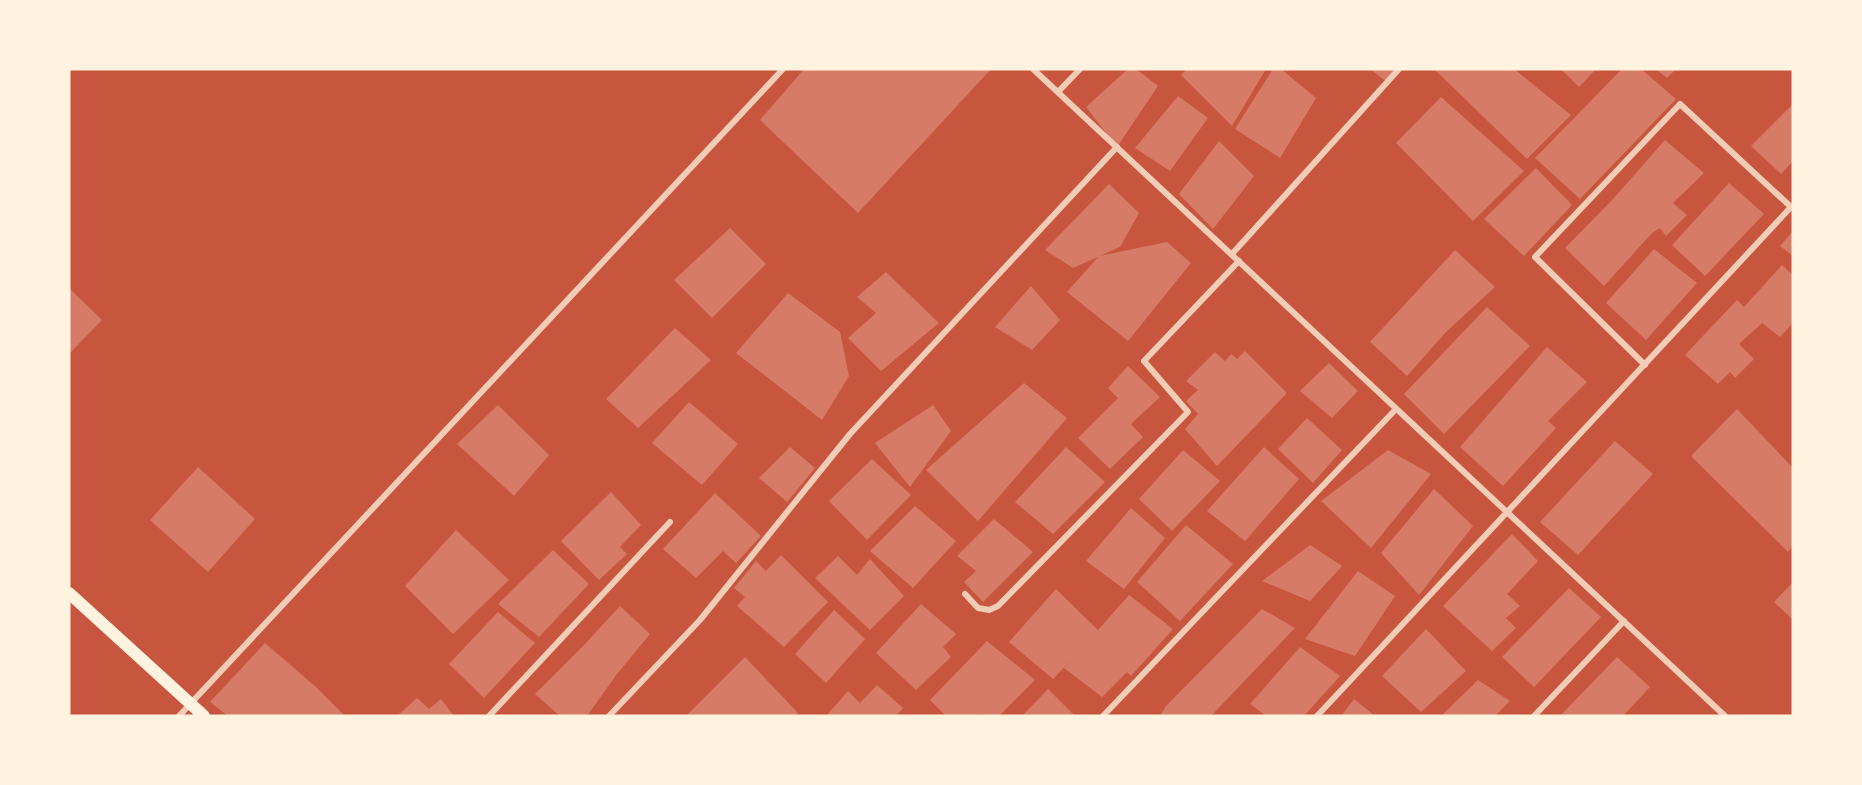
<svg xmlns="http://www.w3.org/2000/svg" width="1862" height="785" font-family="'Source Sans 3',sans-serif">
	<style>
		.building { fill: #d67c66 }
		.lines { fill: none; stroke-linecap: round; stroke-linejoin: round }
		.minor { stroke: #f1ccb7; stroke-width: 6 }
		.secondary { stroke: #fff3e0; stroke-width: 12 }
	</style>
	<rect width="100%" height="100%" fill="#c8553d"/>
	<g class="building">
		<polygon points="804,69 991,69 858,213 760,120"/>
		<polygon points="1128,69 1136,69 1158,86 1117,147 1086,107"/>
		<polygon points="1187,69 1266,69 1232,126 1181,75"/>
		<polygon points="1273,69 1281,69 1316,98 1280,158 1235,129"/>
		<polygon points="1370,69 1399,69 1387,82"/>
		<polygon points="1434,69 1514,69 1571,115 1527,159"/>
		<polygon points="1561,69 1596,69 1579,87"/>
		<polygon points="1622,69 1641,69 1676,99 1580,199 1535,158"/>
		<polygon points="1656,69 1676,69 1667,78"/>
		<polygon points="1178,96 1208,118 1170,171 1135,148"/>
		<polygon points="1441,97 1524,171 1473,221 1396,143"/>
		<polygon points="1793,104 1793,161 1781,174 1751,146"/>
		<polygon points="1665,140 1704,173 1673,203 1687,215 1666,236 1660,228 1652,233 1604,286 1565,248 1614,198"/>
		<polygon points="1219,141 1254,176 1213,229 1179,194"/>
		<polygon points="1536,168 1572,205 1524,256 1484,219"/>
		<polygon points="1729,183 1764,214 1705,276 1672,245"/>
		<polygon points="1109,184 1139,213 1120,247 1073,268 1045,250"/>
		<polygon points="730,228 766,264 712,318 674,280"/>
		<polygon points="1793,231 1793,256 1780,246"/>
		<polygon points="1167,242 1191,263 1128,341 1067,292 1099,256"/>
		<polygon points="1654,249 1697,283 1646,340 1606,303"/>
		<polygon points="1455,250 1495,287 1446,332 1407,376 1370,342"/>
		<polygon points="1782,265 1793,275 1793,323 1780,337 1762,323 1739,344 1754,359 1735,378 1730,372 1718,384 1685,355 1737,300 1744,307"/>
		<polygon points="886,272 939,323 881,371 848,338 876,313 857,297"/>
		<polygon points="1031,286 1060,320 1032,350 995,327"/>
		<polygon points="69,288 102,320 69,354"/>
		<polygon points="788,293 840,332 849,376 822,420 736,353"/>
		<polygon points="1487,307 1530,346 1444,434 1404,394"/>
		<polygon points="675,328 711,360 638,428 606,399"/>
		<polygon points="1547,347 1587,382 1548,421 1556,428 1503,486 1460,447"/>
		<polygon points="1245,351 1287,393 1217,466 1185,429 1198,414 1186,401 1198,390 1186,381 1215,352 1225,361 1231,354 1237,359"/>
		<polygon points="1329,363 1358,391 1332,418 1300,391"/>
		<polygon points="1128,366 1160,397 1131,424 1143,437 1110,469 1078,438 1118,398 1108,388"/>
		<polygon points="1024,383 1067,418 978,521 926,470"/>
		<polygon points="689,402 738,444 702,485 652,443"/>
		<polygon points="498,405 549,455 514,496 457,444"/>
		<polygon points="933,405 951,431 910,487 875,443"/>
		<polygon points="1737,409 1793,468 1793,545 1788,552 1691,456"/>
		<polygon points="1307,418 1342,450 1313,483 1278,449"/>
		<polygon points="1615,441 1653,474 1578,555 1540,522"/>
		<polygon points="790,447 815,468 787,502 759,478"/>
		<polygon points="1066,447 1105,482 1053,534 1015,502"/>
		<polygon points="1264,447 1299,479 1245,541 1207,511"/>
		<polygon points="1183,450 1220,481 1172,531 1139,499"/>
		<polygon points="1388,450 1431,474 1371,548 1321,501"/>
		<polygon points="872,459 911,495 867,540 829,501"/>
		<polygon points="198,467 255,519 208,572 150,520"/>
		<polygon points="1434,489 1473,526 1419,595 1381,553"/>
		<polygon points="611,492 641,525 620,547 627,554 599,580 561,541"/>
		<polygon points="715,493 761,536 736,563 723,551 696,578 663,549"/>
		<polygon points="915,506 956,541 913,588 870,551"/>
		<polygon points="1131,508 1165,538 1124,589 1086,561"/>
		<polygon points="994,519 1033,552 983,602 964,582 976,571 957,556"/>
		<polygon points="1186,525 1233,564 1180,621 1137,582"/>
		<polygon points="456,530 509,580 453,634 405,586"/>
		<polygon points="1512,534 1538,561 1507,594 1520,606 1506,618 1516,628 1492,651 1443,606"/>
		<polygon points="1310,545 1342,566 1310,601 1262,581"/>
		<polygon points="553,550 589,584 539,637 498,604"/>
		<polygon points="781,555 828,602 784,647 737,606 745,597 734,588 756,561 766,571"/>
		<polygon points="838,556 857,575 870,559 904,596 870,630 815,578"/>
		<polygon points="1358,571 1395,596 1355,656 1305,639"/>
		<polygon points="1793,582 1793,620 1774,602"/>
		<polygon points="1569,588 1601,617 1534,687 1502,657"/>
		<polygon points="1056,589 1098,630 1129,595 1173,629 1131,676 1127,672 1102,697 1064,668 1074,657 1053,679 1009,642"/>
		<polygon points="921,604 956,634 943,647 951,657 916,690 876,653"/>
		<polygon points="620,606 650,634 617,674 587,716 560,716 535,694 584,645"/>
		<polygon points="1262,609 1295,628 1211,716 1160,716 1166,706"/>
		<polygon points="834,610 865,639 826,683 795,654"/>
		<polygon points="498,612 535,643 484,698 449,664"/>
		<polygon points="1426,629 1466,671 1421,712 1382,676"/>
		<polygon points="987,641 1035,680 999,716 983,716 981,714 979,716 946,716 930,700"/>
		<polygon points="265,643 316,687 345,716 228,716 210,702"/>
		<polygon points="1300,647 1340,676 1304,716 1266,716 1250,704"/>
		<polygon points="745,657 798,713 795,716 686,716"/>
		<polygon points="1617,657 1650,687 1623,716 1560,716"/>
		<polygon points="1478,680 1510,701 1495,716 1441,716"/>
		<polygon points="877,685 903,708 896,716 826,716 848,691 860,703"/>
		<polygon points="1048,689 1075,716 1022,716"/>
		<polygon points="417,698 429,709 441,699 454,716 397,716"/>
		<polygon points="1354,699 1375,716 1341,716"/>
	</g>
	<g class="lines">
		<g class="minor">
			<polyline points="1033,69 1725,716"/>
			<polyline points="1058,92 1080,69"/>
			<polyline points="1232,254 1399,69"/>
			<polyline points="965,594 978,608 989,610 998,606 1188,412 1144,361 1239,261"/>
			<polyline points="179,716 783,69"/>
			<polyline points="489,716 670,522"/>
			<polyline points="609,716 700,620 850,434 1117,147"/>
			<polyline points="1103,716 1396,409"/>
			<path d="M 1317,716 C 1476,547 1634,377 1791,207 L 1680,104 L 1535,257 L 1645,365"/>
			<polyline points="1534,716 1624,621"/>
		</g>
		<polyline class="secondary" points="69,593 204,716"/>
	</g>
	<rect width="1862" height="785" fill="none" stroke="#fff3e0" stroke-width="141"/>
</svg>
